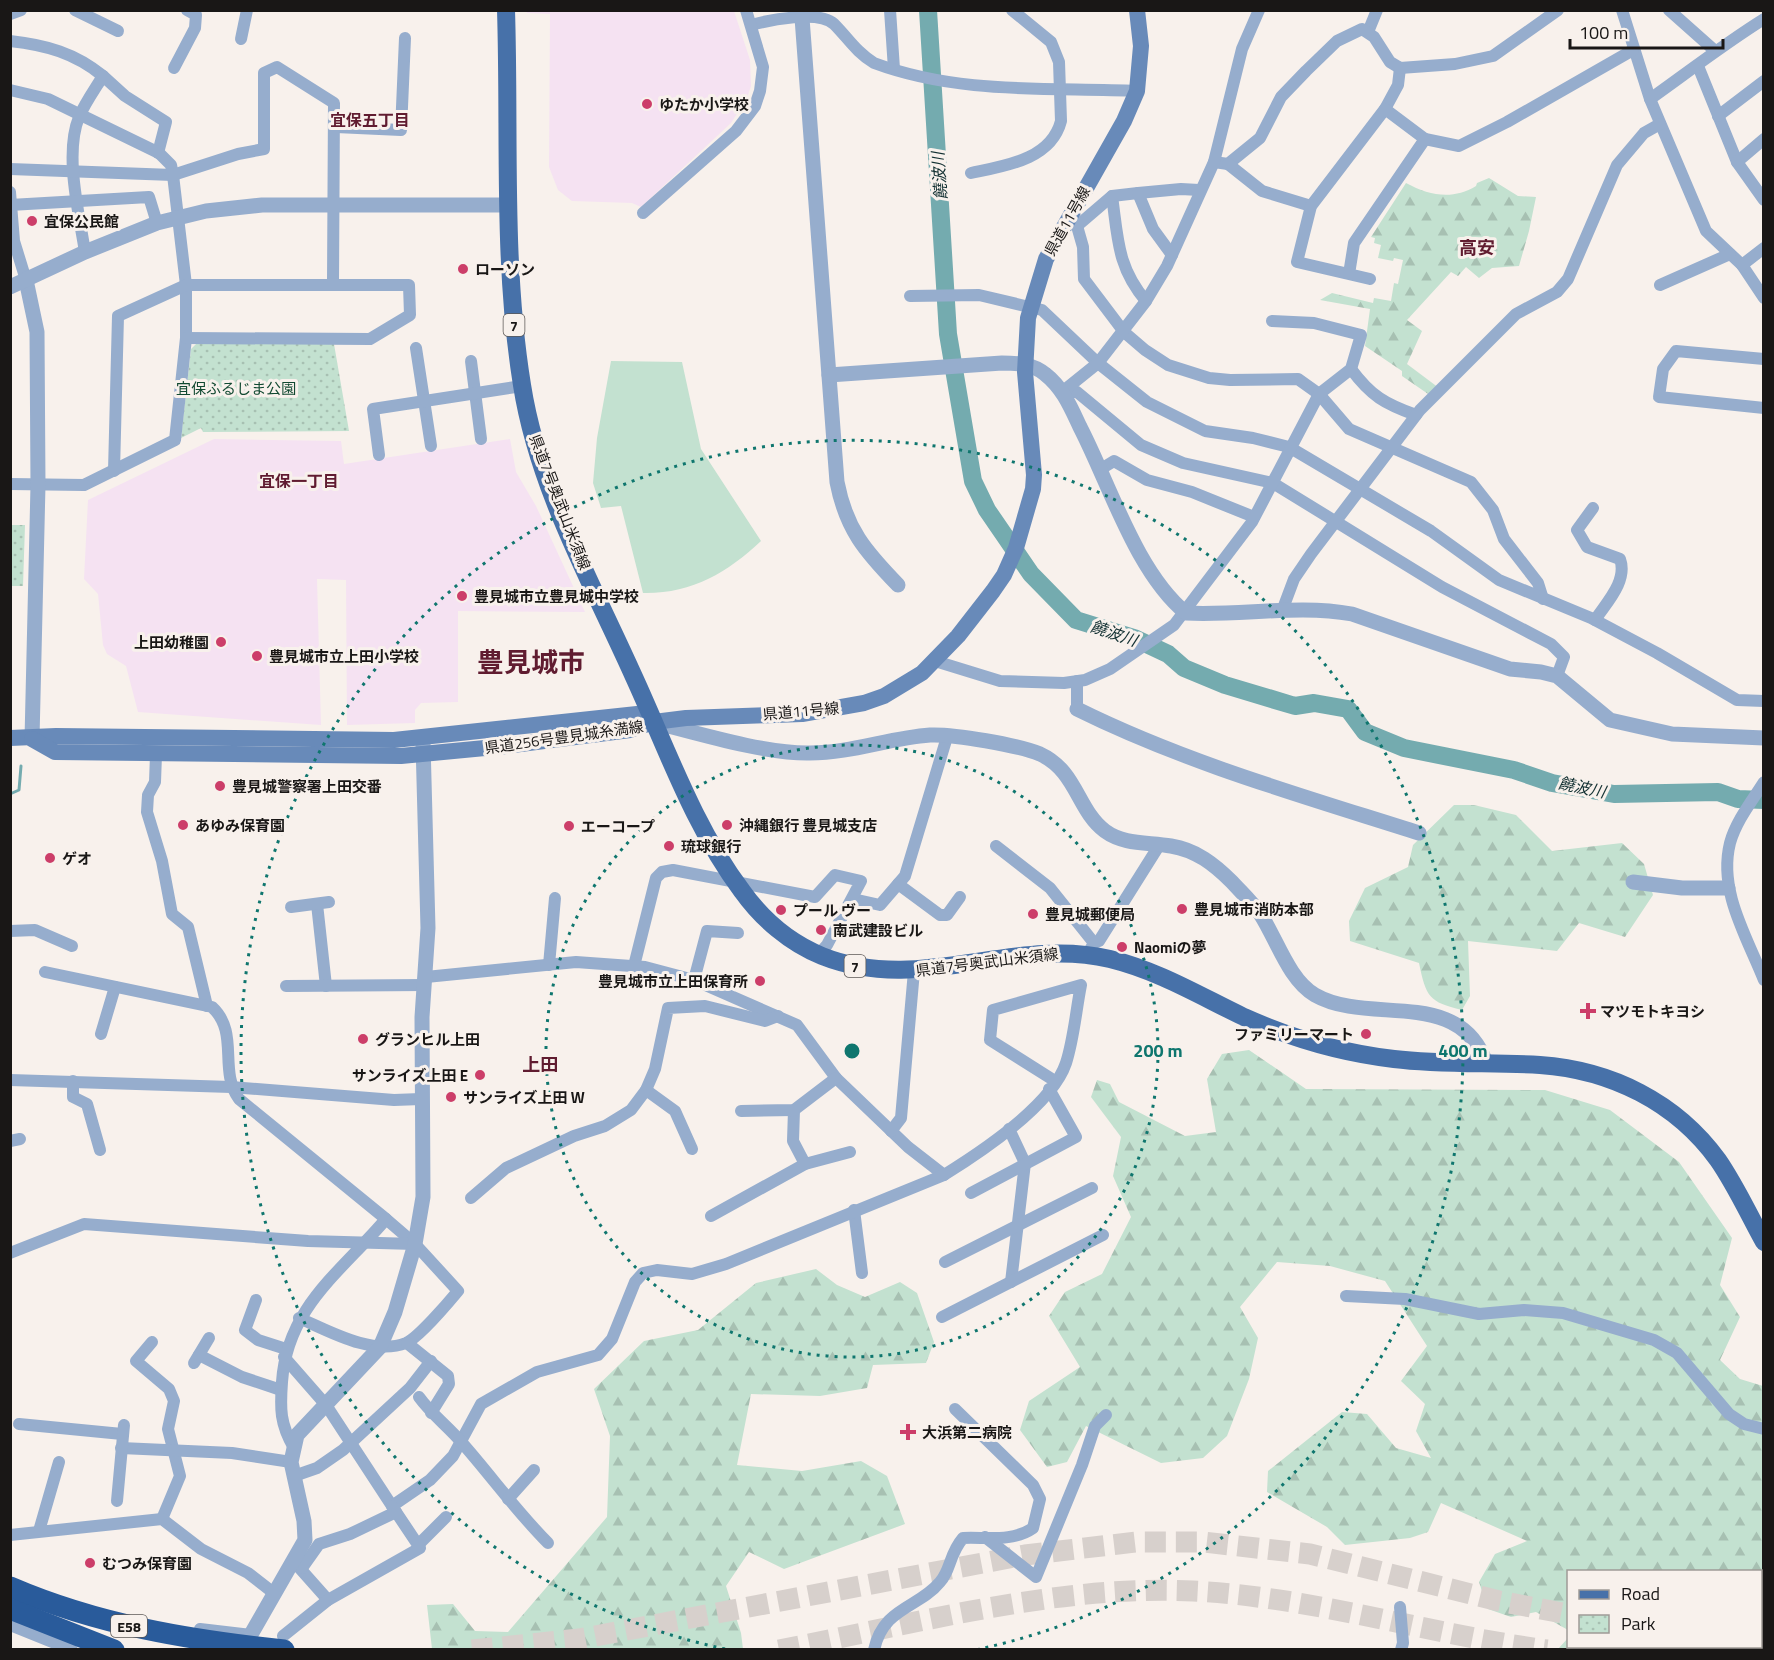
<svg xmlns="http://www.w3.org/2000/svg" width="1774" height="1660" font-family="'Titillium Web','Noto Sans JP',sans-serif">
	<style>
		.education { fill: #f5e2f2 }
		.grass { fill: #c3e1d0 }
		.forest { fill: url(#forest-firs) }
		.park { fill: url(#park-dots) }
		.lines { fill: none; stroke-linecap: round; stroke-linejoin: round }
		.stream { stroke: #74abaf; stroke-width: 3 }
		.river { stroke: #74abaf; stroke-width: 18 }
		.motorway-tunnel { stroke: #d7d0cc; stroke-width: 21; stroke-dasharray: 21 10; stroke-linecap: butt }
		.minor { stroke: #96adcd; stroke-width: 12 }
		.tertiary { stroke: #96adcd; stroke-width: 15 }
		.secondary { stroke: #688ab9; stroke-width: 16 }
		.primary { stroke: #4771a9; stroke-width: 18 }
		.motorway { stroke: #295b9b; stroke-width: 21 }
		.ring { fill: none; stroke: #0f766e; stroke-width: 3; stroke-dasharray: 3 6 }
		.poi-dot { fill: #cc3e69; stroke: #f8f1ec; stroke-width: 2 }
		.labels { text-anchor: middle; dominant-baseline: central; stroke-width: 6; stroke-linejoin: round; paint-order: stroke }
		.shield { fill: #f8f1ec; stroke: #5c5856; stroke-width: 1.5 }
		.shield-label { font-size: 14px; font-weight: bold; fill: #191716 }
		.poi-label { font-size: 15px; font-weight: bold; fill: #191716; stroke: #f8f1ec; text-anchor: start }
		.street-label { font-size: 15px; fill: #191716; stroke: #f8f1ec }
		.park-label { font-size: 15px; fill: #114931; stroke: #f8f1ec }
		.neighbourhood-label { font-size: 16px; font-weight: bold; fill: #601c30; stroke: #f8f1ec }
		.water-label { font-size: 16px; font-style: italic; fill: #123032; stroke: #f8f1ec }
		.quarter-label { font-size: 18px; font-weight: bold; fill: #601c30; stroke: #f8f1ec }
		.town-label { font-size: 27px; font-weight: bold; fill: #601c30; stroke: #f8f1ec }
		.centre { fill: #0f766e; stroke: #f8f1ec; stroke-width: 3 }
		.ring-label { font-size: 18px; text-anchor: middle; font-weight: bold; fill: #0f766e; stroke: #f8f1ec; stroke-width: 6; stroke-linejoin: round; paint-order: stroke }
	</style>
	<defs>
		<pattern id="forest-firs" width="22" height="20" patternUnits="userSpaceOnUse" patternTransform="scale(1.5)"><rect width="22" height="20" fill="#c3e1d0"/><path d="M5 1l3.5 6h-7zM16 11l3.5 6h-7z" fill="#a7c0b2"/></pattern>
		<pattern id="park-dots" width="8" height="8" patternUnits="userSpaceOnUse" patternTransform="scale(1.5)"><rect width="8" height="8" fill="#c3e1d0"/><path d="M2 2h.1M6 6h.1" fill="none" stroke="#a7c0b2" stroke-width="1.8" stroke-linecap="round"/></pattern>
	</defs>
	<rect width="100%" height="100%" fill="#f8f1ec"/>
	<g class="education">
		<polygon points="526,11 734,11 750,60 751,86 747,98 731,123 641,207 632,203 572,201 558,190 549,167 550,14 527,13"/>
		<polygon points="214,439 341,441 344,464 510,439 516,472 536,506 585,612 458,611 458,702 421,703 415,710 415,723 347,725 346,580 317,579 321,725 138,712 126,666 107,654 103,645 98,594 84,579 88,500"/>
	</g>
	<path class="grass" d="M 611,361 L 682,362 L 701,449 L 761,541 C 727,573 691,594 643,593 L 621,506 L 601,508 L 593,483 L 597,438 Z"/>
	<g class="forest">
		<path d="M 1489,178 L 1518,196 L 1536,197 L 1529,231 L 1519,266 L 1492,268 L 1479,278 L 1466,267 L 1458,276 L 1451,272 L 1407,320 L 1422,331 L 1407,364 L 1439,388 L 1431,396 L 1402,376 L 1402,371 L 1365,346 L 1370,309 L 1320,300 L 1332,293 L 1373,303 L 1374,298 L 1391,301 L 1394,283 L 1398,284 L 1403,260 L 1394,258 L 1393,261 L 1378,258 L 1381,245 L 1374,243 L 1375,238 L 1371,237 L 1406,183 C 1430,196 1453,200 1476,186 L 1477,183 Z"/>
		<path d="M 1454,805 L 1474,805 L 1516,815 L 1552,851 L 1622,843 L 1644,864 L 1653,895 L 1625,937 L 1579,923 L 1557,951 L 1468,941 L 1470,996 L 1462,1010 C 1429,1002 1426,997 1419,963 L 1350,941 L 1349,921 L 1365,888 L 1408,867 L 1413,845 Z"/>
		<polygon points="1249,1050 1306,1089 1545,1090 1610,1110 1679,1162 1732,1238 1720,1285 1740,1317 1720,1360 1740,1379 1763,1386 1763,1649 1558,1649 1568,1638 1568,1646 1760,1646 1760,1572 1568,1572 1568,1630 1536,1612 1511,1617 1488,1609 1479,1582 1495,1554 1527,1541 1441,1503 1428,1532 1410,1538 1345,1545 1327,1527 1267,1492 1268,1471 1342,1412 1367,1414 1396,1448 1431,1458 1416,1431 1425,1404 1401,1381 1427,1346 1385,1281 1330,1266 1277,1262 1240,1307 1258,1338 1249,1379 1227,1436 1203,1458 1161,1463 1086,1426 1067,1462 1047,1467 1020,1430 1029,1401 1080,1367 1049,1316 1065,1292 1102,1274 1131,1217 1113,1176 1121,1137 1091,1097 1097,1080 1110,1084 1119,1102 1185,1136 1216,1132 1207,1079 1222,1054"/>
		<polygon points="816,1269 837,1285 865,1297 900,1282 917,1293 934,1342 926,1363 873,1365 867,1388 820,1396 751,1394 737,1465 802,1471 861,1461 887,1476 905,1524 784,1569 749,1552 726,1586 741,1633 743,1649 432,1649 427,1605 453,1604 475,1631 508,1632 607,1517 610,1436 594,1389 644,1341 698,1330 756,1283"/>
	</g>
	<g class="park">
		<polygon points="197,343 334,344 349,431 203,432 201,428 181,438 191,349"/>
		<polygon points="11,525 25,525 23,586 11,586"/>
	</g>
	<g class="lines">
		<polyline class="stream" points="10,794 19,790 21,766"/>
		<polyline class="river" points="928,10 948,334 973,481 987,510 1031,574 1076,620 1134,638 1168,654 1184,668 1225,685 1295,706 1314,703 1348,709 1365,732 1404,748 1514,770 1552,783 1614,794 1718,792 1738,799 1764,800"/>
		<g class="motorway-tunnel">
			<polyline points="1760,1628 1764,1627"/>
			<polyline points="472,1650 579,1639 1025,1555 1136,1542 1203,1542 1310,1554 1499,1601 1568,1614"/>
			<path d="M 779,1650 C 910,1625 1060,1584 1193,1591 C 1313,1597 1428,1634 1547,1650"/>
		</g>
		<g class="minor">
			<polyline points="75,10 118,31"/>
			<polyline points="890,10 894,69"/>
			<polyline points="1622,10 1650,99 1706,231 1742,265 1764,298"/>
			<polyline points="1669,10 1714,50"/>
			<polyline points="10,14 21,10"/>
			<path d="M 751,25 C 769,20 819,10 834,24 C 848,38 856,52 874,63 C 960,95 1048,87 1137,91"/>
			<polyline points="1368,32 1377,10"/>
			<polyline points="241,39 247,10"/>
			<path d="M 10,41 C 46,45 75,53 103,76 C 95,89 85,103 79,117 C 64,154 79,213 85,252"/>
			<polyline points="1698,66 1737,162 1764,200"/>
			<polyline points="174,68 195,28 196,15 187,10"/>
			<polyline points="103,76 125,96 166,122 158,153"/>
			<polyline points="10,90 48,99 159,153 171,165 173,175 186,285 186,338 175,440 84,485 10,484"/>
			<path d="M 1650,99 C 1688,72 1724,44 1764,19"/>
			<polyline points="1385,109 1398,85 1400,68"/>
			<polyline points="1718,116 1764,81"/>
			<polyline points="336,127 401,130 405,38"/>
			<polyline points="1425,139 1459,146 1507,122 1633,50"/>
			<polyline points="1214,162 1228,164 1260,138 1281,97 1306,71 1337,41 1362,29 1374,37 1390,62 1400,68 1455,64 1493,56 1558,10"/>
			<polyline points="1737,162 1764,139"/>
			<polyline points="1228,164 1262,191 1311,206"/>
			<polyline points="10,169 173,175 238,154 264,149 264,73 277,67 334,103 333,283"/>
			<path d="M 971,173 C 1004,166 1051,160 1061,121 L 1059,62 L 1051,42 L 1012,10"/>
			<polyline points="10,192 14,241 26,280"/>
			<path d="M 1112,196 C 1118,238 1117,267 1146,301"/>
			<polyline points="10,205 149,197 157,223"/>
			<polyline points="643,213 736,131 755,106 760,91 763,67 746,10"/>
			<polyline points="1070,215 1077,226 1083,247 1084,279 1124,332 1145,350 1168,365 1209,378 1230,380 1298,379 1319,394 1349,429 1471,482 1493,510 1504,539 1538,583 1543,599"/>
			<polyline points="1077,226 1112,196 1138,193"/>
			<polyline points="1172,255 1153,229 1138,193 1181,189 1199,190"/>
			<polyline points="1742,265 1764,248"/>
			<polyline points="1349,274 1354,243 1425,139 1385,109 1311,206 1297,262 1370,279"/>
			<polyline points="1660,285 1730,254"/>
			<polyline points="910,296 979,295 1042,310 1098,363 1147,402 1205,431 1253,438 1289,447 1431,531 1499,580 1591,618 1657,653 1737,700 1764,701"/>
			<polyline points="416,348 431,446"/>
			<polyline points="1764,359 1676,351 1663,369 1659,397 1764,408"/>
			<polyline points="471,361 481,439"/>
			<path d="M 1351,369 C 1371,396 1385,404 1416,415"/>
			<polyline points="1062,392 1077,392 1141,445 1183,463 1273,483 1442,587 1551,644 1564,657 1557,676"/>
			<polyline points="1062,392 1098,363 1146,301 1167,266 1214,162 1242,49 1259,10"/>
			<polyline points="379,455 373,409 522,386"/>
			<polyline points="1101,469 1114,461 1147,480 1192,492 1254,517"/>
			<polyline points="114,471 118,316 186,285 409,285 410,315 370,339 186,338"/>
			<path d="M 1593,508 L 1577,530 L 1587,547 L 1620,559 C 1628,581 1606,603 1595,620"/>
			<polyline points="1282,611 1294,579 1311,554 1420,410 1516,314 1557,292 1568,279 1617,165 1644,133 1660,124"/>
			<polyline points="935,661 1000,681 1064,683 1085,680 1110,669 1174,625 1252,522 1319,394 1351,369 1361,335 1314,323 1272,321"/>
			<polyline points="1077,681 1077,709"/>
			<polyline points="156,755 155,782 148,795 147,812 162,861 172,914 188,927 207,1006"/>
			<path d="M 1764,782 C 1752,801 1736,821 1730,843 C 1718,891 1747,937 1764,980"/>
			<polyline points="996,846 1050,888 1094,943 1087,955"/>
			<polyline points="898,884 940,915 947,915 960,897"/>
			<polyline points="853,899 880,905 905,876 947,737"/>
			<polyline points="317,904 326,986"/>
			<polyline points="291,907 329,902"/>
			<polyline points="10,931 35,930 72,946"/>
			<polyline points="1094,943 1099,941 1160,844"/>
			<polyline points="549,965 555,898"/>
			<polyline points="634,966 656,878 662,872 673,870 815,897 835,875 861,881 827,945 819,954"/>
			<path d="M 45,972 L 212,1007 C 240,1033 218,1070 239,1099 L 386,1219 L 415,1244 L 458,1291 C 448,1303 418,1338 406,1343 C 372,1356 329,1331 299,1318"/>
			<polyline points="426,977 576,962 645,967 694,980 797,1025 836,1078 908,1147 944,1175"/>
			<polyline points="694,980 707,931 738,933"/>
			<polyline points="286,986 425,985"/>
			<polyline points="101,1034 115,987"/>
			<polyline points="10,1080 231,1087 394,1100 421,1099"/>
			<polyline points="73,1081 73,1097 87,1104 100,1150"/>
			<polyline points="646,1090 675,1111 692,1149"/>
			<polyline points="794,1110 793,1141 805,1164"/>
			<polyline points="741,1111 794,1110 836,1078"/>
			<polyline points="1009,1129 1025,1163 1011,1282"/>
			<polyline points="891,1131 901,1118 914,971"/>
			<polyline points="10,1141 20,1139"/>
			<polyline points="971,1193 1076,1137 1049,1089"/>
			<polyline points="471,1198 506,1168 574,1136 605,1126 631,1110 646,1090 655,1069 668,1008 705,1006 765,1021 778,1016"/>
			<polyline points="854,1210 862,1273"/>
			<polyline points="711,1216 805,1164 850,1152"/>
			<polyline points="10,1253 84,1224 308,1241 415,1244"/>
			<polyline points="945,1262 1092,1188"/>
			<polyline points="1346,1296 1405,1299 1479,1314 1524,1310 1563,1313 1654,1340 1677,1353 1729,1414 1744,1424 1764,1429"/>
			<polyline points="256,1300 245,1330 258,1340 286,1349"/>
			<polyline points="942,1317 1103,1235"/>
			<polyline points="152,1342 136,1361 169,1389 174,1401 168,1429 180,1476 162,1519"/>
			<polyline points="407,1343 448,1376 449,1384 431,1413"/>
			<polyline points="199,1355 242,1377 281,1390"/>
			<path d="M 284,1357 L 326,1405 L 392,1506 L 430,1480 L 453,1456 L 481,1404 L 537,1372 L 598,1355 L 612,1339 L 635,1282 L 643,1273 L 657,1270 L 692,1274 L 726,1264 L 944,1175 C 981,1152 1052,1105 1066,1063 C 1074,1038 1076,1010 1081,985 L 993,1010 L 990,1040 L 1055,1081"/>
			<polyline points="194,1363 209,1338"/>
			<path d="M 419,1397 C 432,1415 449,1427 463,1444 C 492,1477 517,1512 548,1543"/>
			<polyline points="19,1424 122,1434"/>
			<polyline points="121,1448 232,1453 291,1462"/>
			<path d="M 294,1448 C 280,1424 280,1409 282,1382 C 287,1307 341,1272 386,1219"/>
			<polyline points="294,1476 317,1468 343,1450 410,1388 431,1361"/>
			<polyline points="508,1499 534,1470"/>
			<polyline points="117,1501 124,1425"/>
			<polyline points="39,1531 59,1462"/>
			<polyline points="10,1535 162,1519 201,1549 248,1573 275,1594"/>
			<polyline points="985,1537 1036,1577 1082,1465 1095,1426 1106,1415"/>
			<polyline points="418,1545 446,1517"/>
			<polyline points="296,1564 328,1600"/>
			<polyline points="302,1568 319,1544 350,1534 396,1512"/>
			<polyline points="1400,1607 1403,1643 1401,1650"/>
			<polyline points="10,1625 72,1650"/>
			<polyline points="200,1629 251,1635"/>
			<polyline points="283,1636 328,1600 420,1548 392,1506"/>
			<path d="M 874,1650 C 883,1607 919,1608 940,1582 C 951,1570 949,1554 963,1538 C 987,1537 1013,1542 1033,1528 L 1040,1499 L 1033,1485 L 955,1409"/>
		</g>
		<g class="tertiary">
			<path d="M 802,18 L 837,482 C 846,529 865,551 898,585"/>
			<polyline points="26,280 37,332 38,485 32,739"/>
			<polyline points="10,287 85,252 157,223 206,211 262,205 508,205"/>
			<path d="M 829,375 L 1002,363 C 1018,363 1033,364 1045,374 C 1063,388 1071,408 1080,427 C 1110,485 1136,572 1186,613 C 1241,616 1298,604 1352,614 L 1510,669 L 1541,672 L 1557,676 L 1610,720 L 1672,734 L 1764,738"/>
			<path d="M 1077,709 C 1186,763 1303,796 1419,833"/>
			<path d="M 657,723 C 700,734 767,754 810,753 C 851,753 889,738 930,735 C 954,734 1018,745 1040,754 C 1077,771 1077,810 1105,831 C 1124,845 1148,842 1171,846 C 1196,850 1214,864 1232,882 C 1242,893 1253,903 1261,915 C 1277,940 1289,980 1315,995 C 1369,1026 1459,986 1486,1063"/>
			<polyline points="1633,882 1682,888 1728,888"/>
			<polyline points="242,1650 305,1540 304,1521 291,1462 297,1435 380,1347 395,1312 415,1244 423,1197 422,1017 428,928 423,743"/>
		</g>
		<g class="secondary">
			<polyline points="10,738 56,736 394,740 637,714 654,722"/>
			<polyline points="32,739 55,752 401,756 506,746 630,730 654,722 686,718 802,714 864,703 884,696 922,673 958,636 993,591 1004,575 1016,548 1033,489 1034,475 1025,372 1028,318 1046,259 1124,121 1137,91 1141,46 1137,10"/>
		</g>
		<path class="primary" d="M 506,10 C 510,136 502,261 522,385 C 538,488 592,583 634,677 C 667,749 694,827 742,891 C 762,919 790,943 822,956 C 920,995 1012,936 1110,959 C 1159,971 1200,996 1244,1017 C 1293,1039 1342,1053 1394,1059 C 1443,1065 1492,1062 1540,1065 C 1611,1070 1676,1102 1718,1160 C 1736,1186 1749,1215 1764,1242"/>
		<g class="motorway">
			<path d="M 10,1587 C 98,1625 190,1640 284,1650"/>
			<polyline points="10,1609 114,1650"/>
		</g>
	</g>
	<g class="ring">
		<circle cx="852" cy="1051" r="306"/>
		<path d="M725 1649A611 611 0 1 1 979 1649"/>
	</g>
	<g class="poi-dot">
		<circle cx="647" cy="104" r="6"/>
		<circle cx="32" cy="221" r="6"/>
		<circle cx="463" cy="269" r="6"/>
		<circle cx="462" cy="596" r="6"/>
		<circle cx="221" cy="642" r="6"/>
		<circle cx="257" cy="656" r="6"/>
		<circle cx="220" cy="786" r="6"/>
		<circle cx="183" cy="825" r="6"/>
		<circle cx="727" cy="825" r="6"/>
		<circle cx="569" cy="826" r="6"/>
		<circle cx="669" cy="846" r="6"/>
		<circle cx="50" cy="858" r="6"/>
		<circle cx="1182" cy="909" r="6"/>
		<circle cx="781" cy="910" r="6"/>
		<circle cx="1033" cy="914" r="6"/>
		<circle cx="821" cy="930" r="6"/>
		<circle cx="1122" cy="947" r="6"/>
		<circle cx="760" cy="981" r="6"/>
		<path d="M1585 1002h6v6h6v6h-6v6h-6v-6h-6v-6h6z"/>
		<circle cx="1366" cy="1034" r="6"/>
		<circle cx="363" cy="1039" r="6"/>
		<circle cx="480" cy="1075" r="6"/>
		<circle cx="451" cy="1097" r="6"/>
		<path d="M905 1423h6v6h6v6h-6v6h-6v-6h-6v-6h6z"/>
		<circle cx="90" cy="1563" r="6"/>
	</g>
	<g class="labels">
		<g class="shield">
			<rect x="503.5" y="314" width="21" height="22" rx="4.5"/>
			<rect x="844.5" y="955" width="21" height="22" rx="4.5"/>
			<rect x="111" y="1615" width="36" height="22" rx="4.5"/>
		</g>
		<g class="shield-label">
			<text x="514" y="325">7</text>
			<text x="855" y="966">7</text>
			<text x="129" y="1626">E58</text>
		</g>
		<g class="poi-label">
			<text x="659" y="104">ゆたか小学校</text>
			<text x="44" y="221">宜保公民館</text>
			<text x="475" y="269">ローソン</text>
			<text x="474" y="596">豊見城市立豊見城中学校</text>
			<text x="209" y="642" text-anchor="end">上田幼稚園</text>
			<text x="269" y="656">豊見城市立上田小学校</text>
			<text x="232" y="786">豊見城警察署上田交番</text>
			<text x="195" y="825">あゆみ保育園</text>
			<text x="739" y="825">沖縄銀行 豊見城支店</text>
			<text x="581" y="826">エーコープ</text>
			<text x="681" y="846">琉球銀行</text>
			<text x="62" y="858">ゲオ</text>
			<text x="1194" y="909">豊見城市消防本部</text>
			<text x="793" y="910">プール ヴー</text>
			<text x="1045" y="914">豊見城郵便局</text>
			<text x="833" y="930">南武建設ビル</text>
			<text x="1134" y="947">Naomiの夢</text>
			<text x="748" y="981" text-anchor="end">豊見城市立上田保育所</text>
			<text x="1600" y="1011">マツモトキヨシ</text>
			<text x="1354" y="1034" text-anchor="end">ファミリーマート</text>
			<text x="375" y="1039">グランヒル上田</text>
			<text x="468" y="1075" text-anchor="end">サンライズ上田 E</text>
			<text x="463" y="1097">サンライズ上田 W</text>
			<text x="922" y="1432">大浜第二病院</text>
			<text x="102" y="1563">むつみ保育園</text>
		</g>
		<g class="street-label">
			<text transform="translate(1067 221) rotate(-61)">県道11号線</text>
			<text transform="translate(560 502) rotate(69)">県道7号奥武山米須線</text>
			<text transform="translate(801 711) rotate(-5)">県道11号線</text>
			<text transform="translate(564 737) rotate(-8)">県道256号豊見城糸満線</text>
			<text transform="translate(987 962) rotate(-7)">県道7号奥武山米須線</text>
		</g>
		<g class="park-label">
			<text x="236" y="388">宜保ふるじま公園</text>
		</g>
		<g class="neighbourhood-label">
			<text x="370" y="120">宜保五丁目</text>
			<text x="299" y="481">宜保一丁目</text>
		</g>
		<g class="water-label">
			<text transform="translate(939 176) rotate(-94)">饒波川</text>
			<text transform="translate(1114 633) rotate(19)">饒波川</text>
			<text transform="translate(1582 787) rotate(12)">饒波川</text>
		</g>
		<g class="quarter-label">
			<text x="1477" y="247">高安</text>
			<text x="540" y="1064">上田</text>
		</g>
		<g class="town-label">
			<text x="531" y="661">豊見城市</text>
		</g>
	</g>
	<circle cx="852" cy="1051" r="9" class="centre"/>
	<g class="ring-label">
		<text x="1158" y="1057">200 m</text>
		<text x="1463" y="1057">400 m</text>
	</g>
	<rect width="1774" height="1660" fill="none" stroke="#191716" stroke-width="24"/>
	<rect x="1567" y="1570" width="195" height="78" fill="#f8f1ec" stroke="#9f9a96" stroke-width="1.5"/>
	<rect x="1579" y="1590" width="30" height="9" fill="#4771a9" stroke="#9f9a96" stroke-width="1.5"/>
	<text x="1621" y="1600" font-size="18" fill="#191716">Road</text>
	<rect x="1579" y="1615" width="30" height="18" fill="url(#park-dots)" stroke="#9f9a96" stroke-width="1.5"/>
	<text x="1621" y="1630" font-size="18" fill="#191716">Park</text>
	<path d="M1570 39v9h153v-9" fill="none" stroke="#191716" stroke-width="3"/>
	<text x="1579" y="39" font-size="18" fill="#191716" stroke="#f8f1ec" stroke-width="4.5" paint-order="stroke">100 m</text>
</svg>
